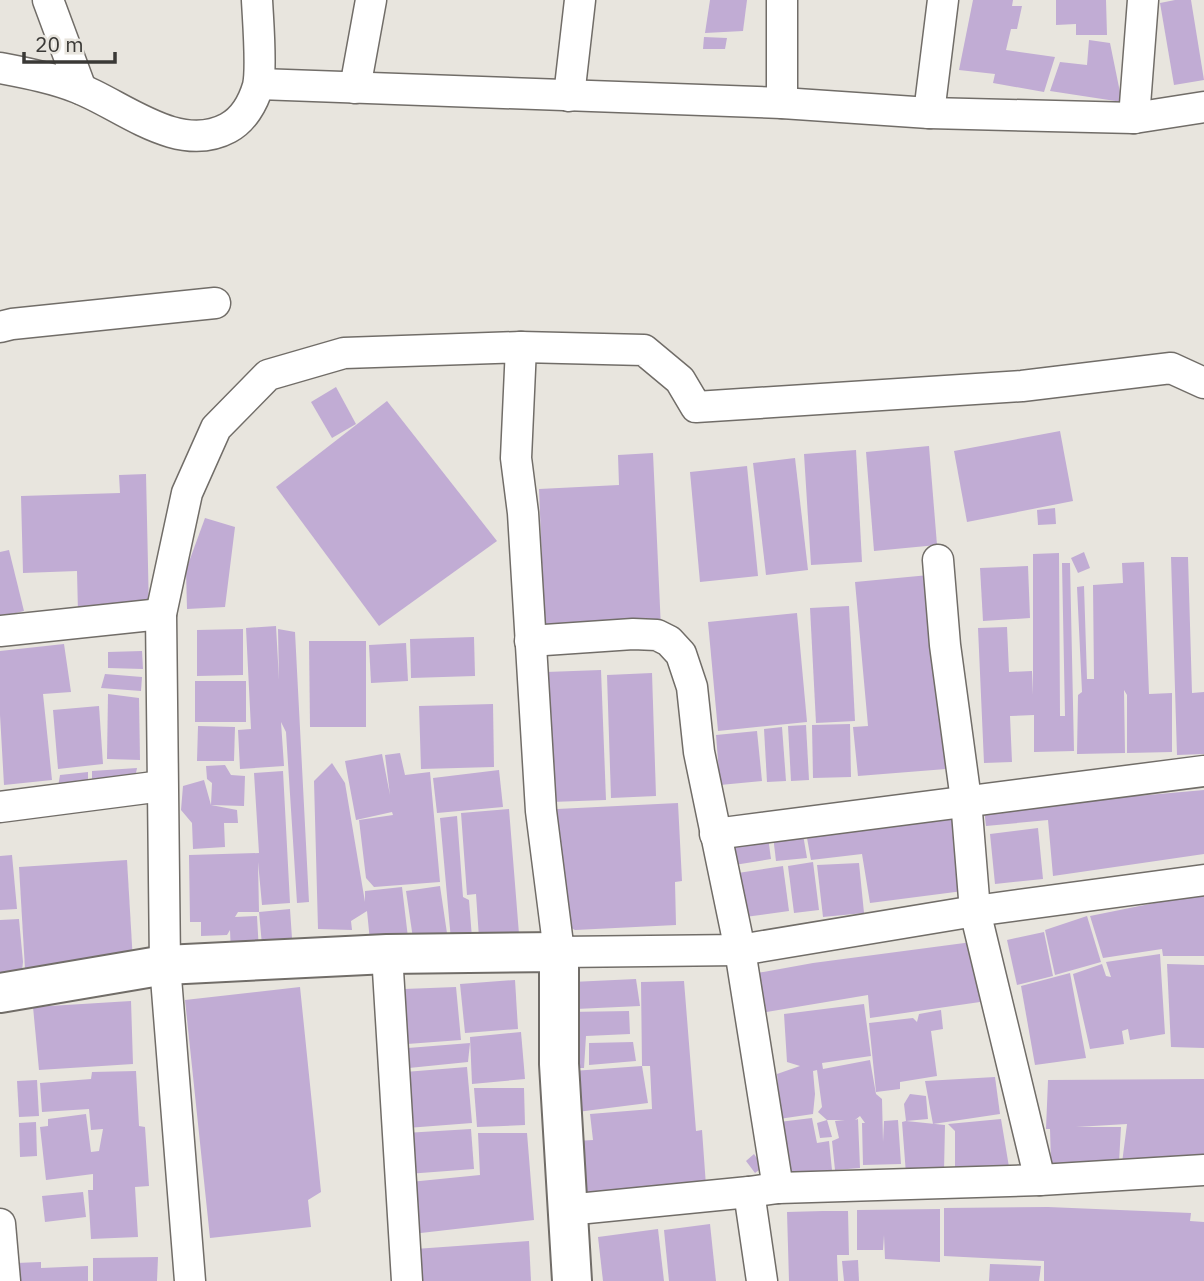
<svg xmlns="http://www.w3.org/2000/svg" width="1204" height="1281" font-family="'IBM Plex Sans',sans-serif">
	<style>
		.building { fill: #c1acd4 }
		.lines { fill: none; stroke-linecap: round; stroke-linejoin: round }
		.street-casing { stroke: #716d68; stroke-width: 33 }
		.secondary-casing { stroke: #716d68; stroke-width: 42 }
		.street { stroke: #fff; stroke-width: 30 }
		.secondary { stroke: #fff; stroke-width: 38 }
	</style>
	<rect width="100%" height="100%" fill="#e8e5de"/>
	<g class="building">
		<polygon points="710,0 747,0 743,31 705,33"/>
		<polygon points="973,0 1013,0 1012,6 1022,6 1017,29 1011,29 1006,50 1055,57 1044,92 993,83 995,74 959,70"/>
		<polygon points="1056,0 1106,0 1107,35 1076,35 1076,24 1056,25"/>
		<polygon points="1175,0 1191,0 1204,80 1174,85 1160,3"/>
		<polygon points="704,37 727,38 725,49 703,49"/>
		<polygon points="1089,40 1110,43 1122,102 1050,91 1060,62 1087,65"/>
		<polygon points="336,387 356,424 332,438 311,402"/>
		<polygon points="387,401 497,541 379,626 276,487"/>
		<polygon points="1060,431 1073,501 967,522 954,451"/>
		<polygon points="929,446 937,545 874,551 866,452"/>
		<polygon points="856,450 862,562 811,565 804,454"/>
		<polygon points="653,453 661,629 545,635 539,489 619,485 618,455"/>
		<polygon points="795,458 808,570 766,575 753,463"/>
		<polygon points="747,466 758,576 700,582 690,472"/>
		<polygon points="146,474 149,611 78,613 77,571 23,573 21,496 120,493 119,475"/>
		<polygon points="1055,508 1056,524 1038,525 1037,510"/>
		<polygon points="205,518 235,527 225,607 187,609 186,570"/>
		<polygon points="9,550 24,611 0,617 0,552"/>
		<polygon points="1084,552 1090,568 1078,573 1071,558"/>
		<polygon points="1059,553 1060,716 1065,716 1062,563 1070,563 1074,751 1034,752 1034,715 1010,716 1012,762 984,763 978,628 1007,627 1009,672 1032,671 1033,695 1033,554"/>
		<polygon points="1171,557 1188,557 1192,693 1204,692 1204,754 1177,755"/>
		<polygon points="1144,562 1149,694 1172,693 1172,752 1127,753 1127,695 1124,690 1125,753 1077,754 1078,695 1082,692 1077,587 1084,586 1087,679 1094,679 1093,585 1123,583 1122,563"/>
		<polygon points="1028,566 1030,618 983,621 980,568"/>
		<polygon points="929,575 946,769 858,776 853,727 868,726 855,582"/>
		<polygon points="849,606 855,721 816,723 810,608"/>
		<polygon points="797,613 807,722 718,731 708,622"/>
		<polygon points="276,626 279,680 278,629 295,632 309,902 297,903 286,732 281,722 284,766 240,769 238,730 251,729 246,628"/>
		<polygon points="243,629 243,675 197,676 197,630"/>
		<polygon points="474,637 475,676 411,678 410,639"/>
		<polygon points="309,641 366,641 366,727 310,727"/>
		<polygon points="406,643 408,681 371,683 369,645"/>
		<polygon points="64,644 71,692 43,694 52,780 4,785 0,715 0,651"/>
		<polygon points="142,651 143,669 108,668 108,652"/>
		<polygon points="601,670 606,800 551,802 546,672"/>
		<polygon points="652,673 656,796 611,798 607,675"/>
		<polygon points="105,674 142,677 141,691 101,688"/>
		<rect x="195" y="681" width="51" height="41"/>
		<polygon points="108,694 139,698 140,760 107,759"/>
		<polygon points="493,704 494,767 421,769 419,706"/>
		<polygon points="99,706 103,764 58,769 53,710"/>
		<polygon points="850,724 851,777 813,778 812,725"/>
		<polygon points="806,725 809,780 791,781 788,726"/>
		<polygon points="198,726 235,727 234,761 197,761"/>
		<polygon points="782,727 786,781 767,782 764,729"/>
		<polygon points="757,731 762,781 720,785 716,735"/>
		<polygon points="400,753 405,775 430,772 440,882 374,887 366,878 359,820 393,815 392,812 356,820 345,761 382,754 390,795 385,755"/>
		<polygon points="332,763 345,783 365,902 365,891 402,887 409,946 371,951 367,911 351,921 352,930 318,929 314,781"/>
		<polygon points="225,765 231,775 245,776 244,806 211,805 212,783 207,779 206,766"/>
		<polygon points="137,768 134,783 92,787 92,771"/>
		<polygon points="499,770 503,807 437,813 433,778"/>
		<polygon points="283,771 290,903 262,905 258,862 259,912 290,909 293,953 263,956 259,912 238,912 235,917 257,916 259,952 231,954 230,930 227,935 201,936 201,922 190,922 189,855 259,853 254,773"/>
		<polygon points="88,772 88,782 58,787 60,775"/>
		<polygon points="204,780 211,805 237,810 238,823 224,823 225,847 193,849 192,823 181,810 183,786"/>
		<polygon points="1137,789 1137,796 1204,790 1204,854 1053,876 1048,820 986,826 983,800"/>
		<polygon points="678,803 682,881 675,882 676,925 575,930 562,923 557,809"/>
		<polygon points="955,807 963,891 870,903 862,854 811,860 803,816"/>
		<polygon points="509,809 519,934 479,938 476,894 467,895 461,813"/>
		<polygon points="457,816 463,897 469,900 472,938 451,940 440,818"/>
		<polygon points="800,817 807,858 776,861 771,819"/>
		<polygon points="1038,828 1043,879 995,884 990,834"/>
		<polygon points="767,830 771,859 722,867 718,838"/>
		<polygon points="12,855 17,909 0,910 0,856"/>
		<polygon points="127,860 133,962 25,969 19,867"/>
		<polygon points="813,862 819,910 794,913 788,866"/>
		<polygon points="859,863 864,913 823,917 817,865"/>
		<polygon points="783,866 789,911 745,917 738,873"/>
		<polygon points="440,886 448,940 414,945 406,891"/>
		<polygon points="1204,893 1204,956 1163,956 1162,949 1103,958 1090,916"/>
		<polygon points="1087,916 1101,962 1055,975 1045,930"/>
		<polygon points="19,919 23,962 22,971 0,973 0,920"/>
		<polygon points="1044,932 1053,976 1017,985 1007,940"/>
		<polygon points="972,942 980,1002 870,1018 868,995 749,1015 741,976 813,963"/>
		<polygon points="1160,954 1165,1034 1130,1040 1128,1029 1122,1031 1124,1044 1090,1049 1073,974 1102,964 1106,976 1111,977 1106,962"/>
		<polygon points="1167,964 1204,965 1204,1048 1171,1047"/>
		<polygon points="1070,973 1086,1058 1035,1065 1021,986"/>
		<polygon points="636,979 640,1006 576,1009 572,982"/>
		<polygon points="515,980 518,1029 465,1033 460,984"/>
		<polygon points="684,981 696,1131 702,1130 706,1186 581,1202 576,1141 593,1140 590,1114 652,1109 650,1066 642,1066 641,982"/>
		<polygon points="300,987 321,1192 308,1200 311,1227 210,1238 185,1000"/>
		<polygon points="456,987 461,1040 407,1044 404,989"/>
		<polygon points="131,1001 133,1064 39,1070 33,1007"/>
		<polygon points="864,1004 871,1056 822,1063 823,1069 870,1060 876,1094 882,1099 883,1142 884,1121 898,1120 901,1164 863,1165 862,1123 865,1123 860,1116 855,1120 858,1119 860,1168 835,1170 832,1141 839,1138 835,1121 845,1120 827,1120 832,1137 820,1138 817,1123 827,1120 818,1112 822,1107 817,1070 813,1071 815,1094 813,1114 779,1119 775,1110 780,1105 777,1074 800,1066 787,1062 784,1014"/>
		<polygon points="941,1010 943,1029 931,1031 937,1076 900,1082 900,1089 876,1092 869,1023 913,1018 917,1022 919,1014"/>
		<polygon points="629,1011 630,1034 586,1036 584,1068 569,1068 568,1012"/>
		<polygon points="521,1032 525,1079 472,1084 470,1037"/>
		<polygon points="633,1042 636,1061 589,1065 589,1043"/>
		<polygon points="470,1043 468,1062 409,1068 408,1048"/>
		<polygon points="642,1066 648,1103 577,1112 573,1071"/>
		<polygon points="467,1067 472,1123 407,1128 405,1072"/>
		<polygon points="136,1071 139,1126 145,1127 149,1186 135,1187 138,1237 91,1239 88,1190 93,1190 93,1174 46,1180 40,1127 48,1126 48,1119 86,1114 91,1152 99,1151 103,1129 91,1130 89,1109 42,1112 40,1083 91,1079 92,1072"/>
		<polygon points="995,1077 1000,1114 933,1124 925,1081"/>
		<polygon points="1204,1079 1204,1166 1122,1163 1127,1124 1076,1127 1121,1127 1119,1162 1051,1163 1050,1129 1046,1129 1048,1080"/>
		<polygon points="37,1080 39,1116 19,1117 17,1081"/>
		<polygon points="474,1088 524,1088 525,1125 477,1127"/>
		<polygon points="910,1094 926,1096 928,1119 906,1121 945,1125 944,1171 906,1174 902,1122 906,1121 904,1104"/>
		<polygon points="812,1118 817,1143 829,1141 832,1170 784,1176 779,1122"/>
		<polygon points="1001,1119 1009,1167 955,1170 955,1131 948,1124"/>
		<polygon points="36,1122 37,1156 20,1157 19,1123"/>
		<polygon points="471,1129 474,1169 407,1174 405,1133"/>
		<polygon points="478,1133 527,1133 534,1220 412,1234 410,1182 480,1175"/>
		<polygon points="754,1154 763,1167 755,1173 746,1161"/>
		<polygon points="83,1192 86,1217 45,1222 42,1196"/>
		<polygon points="1048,1207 1191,1213 1190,1221 1204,1222 1204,1281 1044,1281 1044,1261 944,1256 944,1208"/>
		<polygon points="940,1209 940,1262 885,1259 884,1235 883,1250 857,1250 857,1210"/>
		<polygon points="823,1211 848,1211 849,1255 837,1255 838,1281 789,1281 787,1212"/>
		<polygon points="710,1224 716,1281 669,1281 664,1230"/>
		<polygon points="658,1229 664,1281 603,1281 598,1237"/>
		<polygon points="529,1241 531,1281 417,1281 415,1249"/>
		<polygon points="158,1257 157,1281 93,1281 93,1258"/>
		<polygon points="858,1260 859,1281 844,1281 842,1261"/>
		<polygon points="41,1262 41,1268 88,1266 88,1281 17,1281 16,1263"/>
		<polygon points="990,1264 1041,1266 1039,1281 989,1281"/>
	</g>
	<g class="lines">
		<defs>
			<g id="street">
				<polyline points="48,0 81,89"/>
				<path d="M 0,68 C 26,73 53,78 78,88 C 122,105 178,155 228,128 C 243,120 253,103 258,86 C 262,68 258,21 257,0"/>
				<polyline points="259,84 782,103 929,113 1134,118 1204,107"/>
				<polyline points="355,88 371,0"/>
				<polyline points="569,96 580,0"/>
				<polyline points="782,103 782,0"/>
				<polyline points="929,113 943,0"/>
				<polyline points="1134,118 1143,0"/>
				<polyline points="0,327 12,324 215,303"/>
				<polyline points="521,347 644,350 680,380 696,407 1022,386 1171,368 1204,383"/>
				<polyline points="938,560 945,645 966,800 975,911 1040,1180"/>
				<polyline points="0,631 161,614"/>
				<polyline points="530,641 633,634 657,635 669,641 681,654 692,687 699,752 740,950 778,1188 749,1192 762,1281"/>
				<polyline points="0,807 162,786"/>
				<polyline points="715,834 1204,771"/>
				<polyline points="387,954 407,1281"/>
				<polyline points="778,1188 1040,1180 1204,1170"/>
				<polyline points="567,1210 749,1192"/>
				<polyline points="0,1224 5,1281"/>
				<polyline points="190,1281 165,965 161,614 187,493 216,428 268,375 344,353 521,347 516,458 523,513 541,811 559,952 740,950 975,911 1204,880"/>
			</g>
			<polyline id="secondary" points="0,993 165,965 387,954 559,952 559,1064 572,1281"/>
		</defs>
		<use href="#street" class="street-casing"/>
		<use href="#secondary" class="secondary-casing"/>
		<use href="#street" class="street"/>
		<use href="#secondary" class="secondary"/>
	</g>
	<path d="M24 52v10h91v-10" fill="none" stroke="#3a3936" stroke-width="3.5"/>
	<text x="35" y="52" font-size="21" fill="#3a3936" stroke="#e8e5de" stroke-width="5" paint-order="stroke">20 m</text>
</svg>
